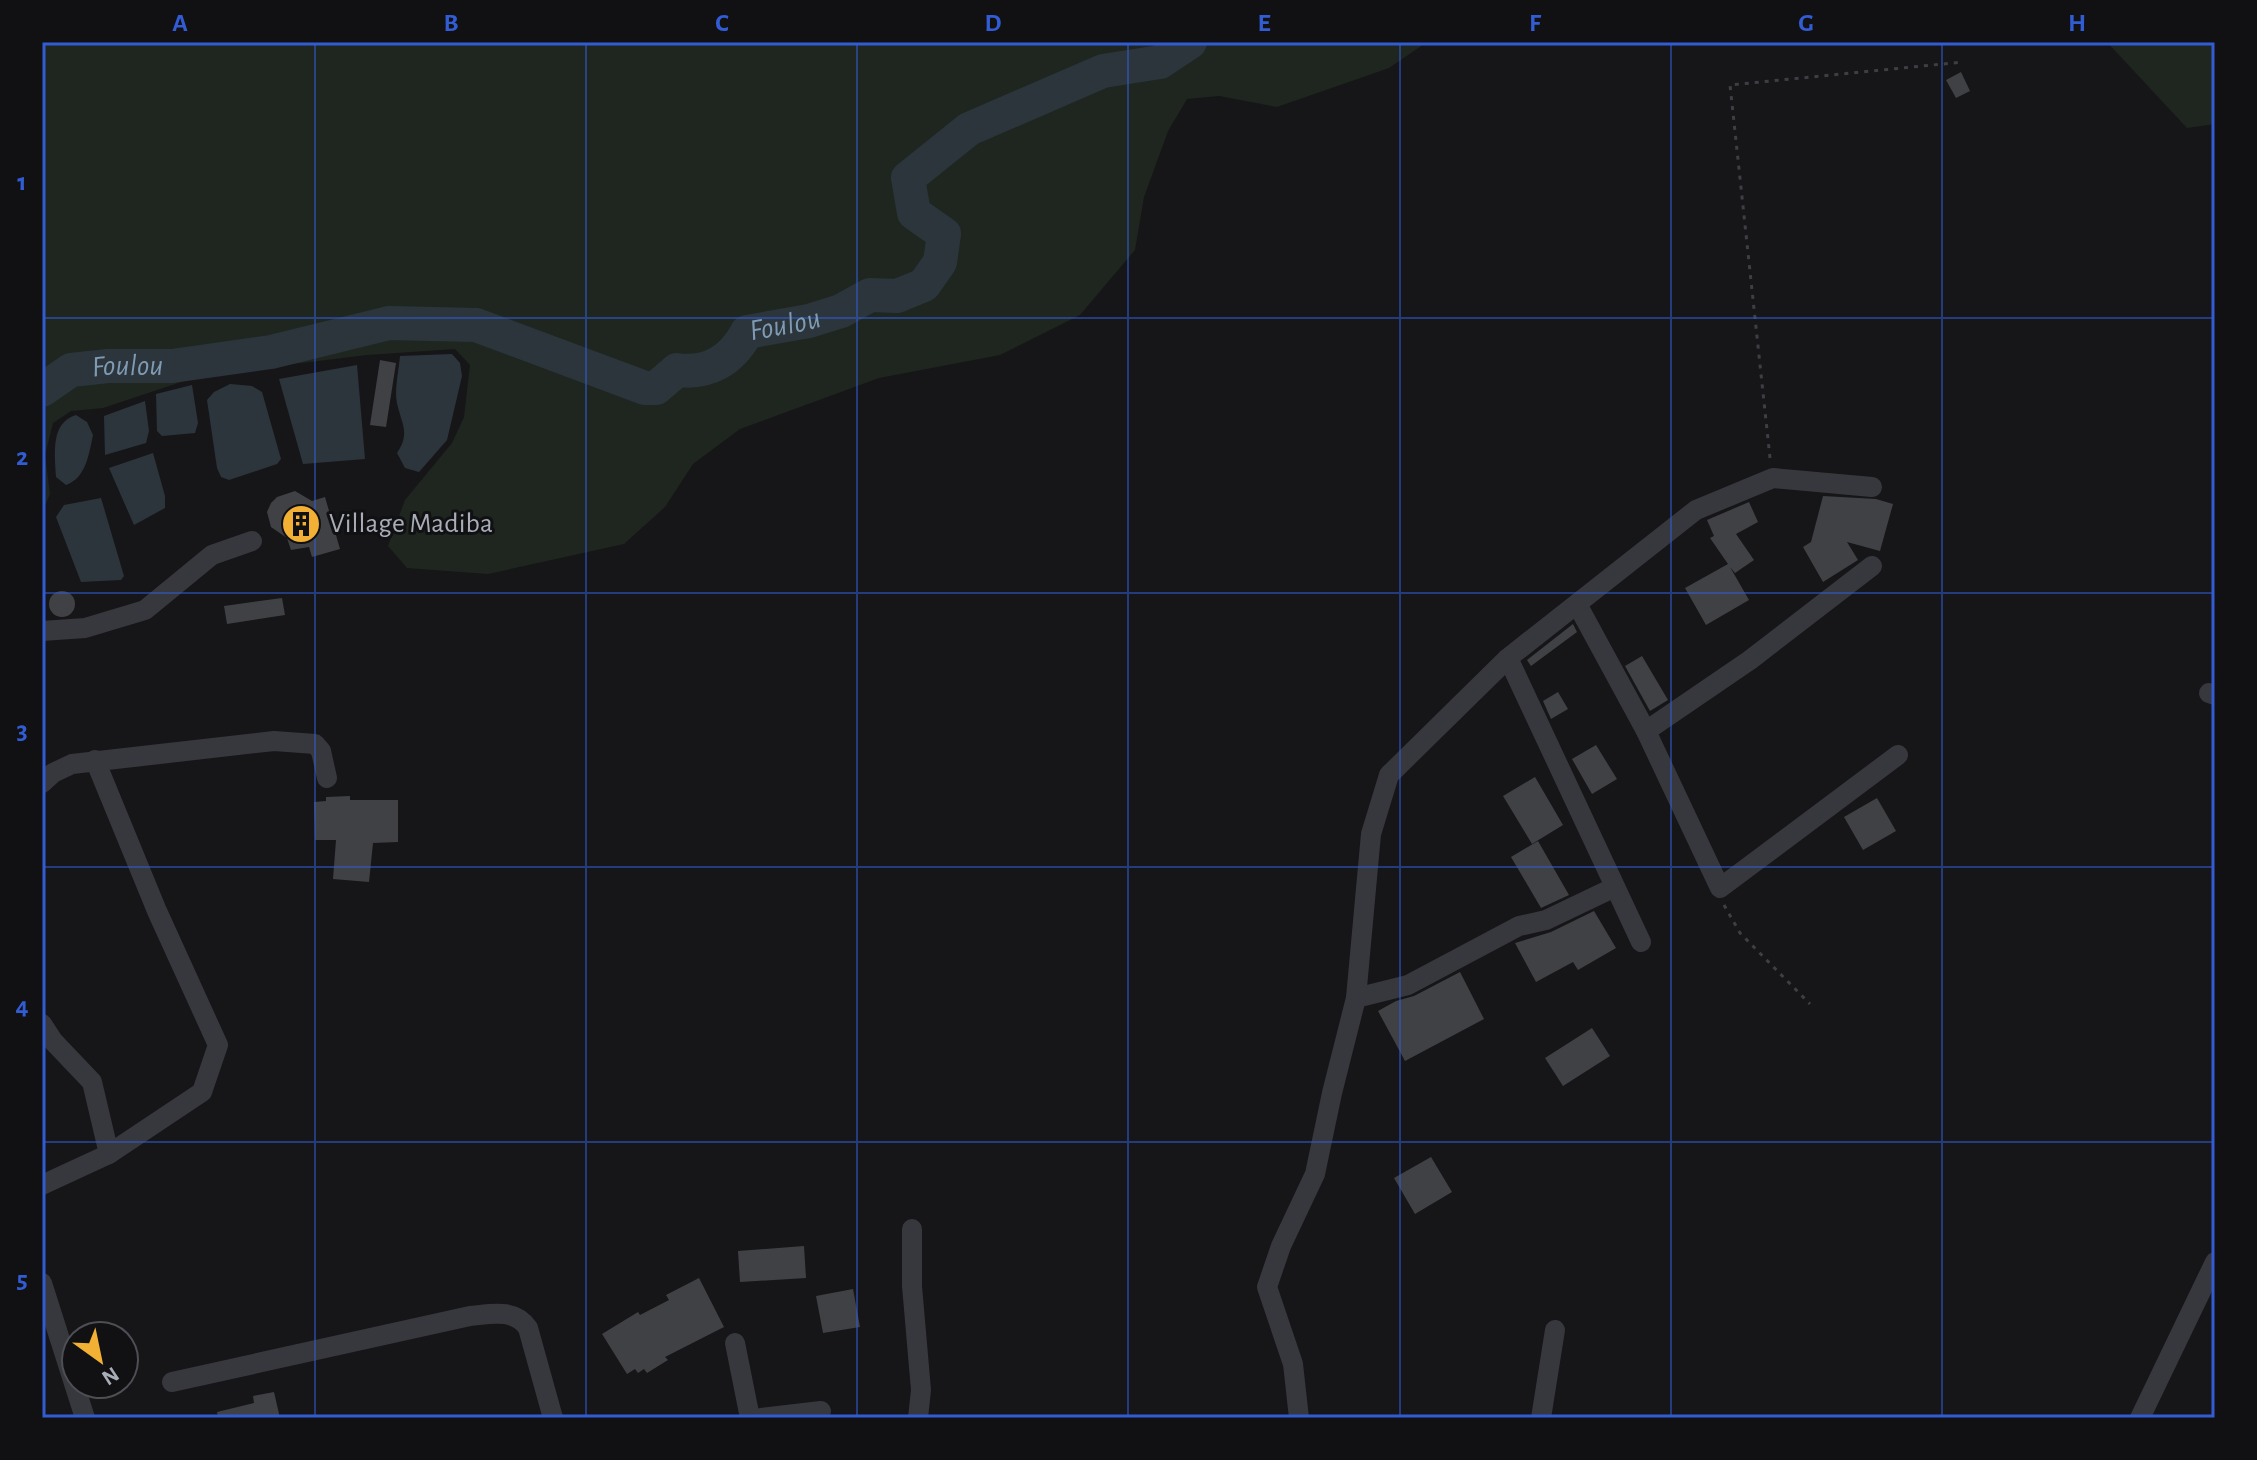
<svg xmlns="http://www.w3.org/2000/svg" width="2257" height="1460" font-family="'Alegreya Sans',sans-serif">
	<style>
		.green { fill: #1e261f }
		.water { fill: #2c353c }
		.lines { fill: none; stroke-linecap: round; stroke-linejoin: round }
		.river { stroke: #2c353c; stroke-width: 34 }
		.building { fill: #404145 }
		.path { stroke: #3d3f44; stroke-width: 3; stroke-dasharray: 4 6; stroke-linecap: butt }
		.street { stroke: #37383d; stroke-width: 20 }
		.grid { fill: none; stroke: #325cd3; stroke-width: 2; stroke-opacity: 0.55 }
		.labels { text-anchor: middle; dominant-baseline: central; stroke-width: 6; stroke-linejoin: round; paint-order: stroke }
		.poi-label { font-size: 28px; fill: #a8adb8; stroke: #111113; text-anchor: start }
		.water-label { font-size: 30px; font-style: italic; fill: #7f9bb3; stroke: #111113 }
		.neatline { fill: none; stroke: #325cd3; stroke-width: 3 }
		.grid-label { font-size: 26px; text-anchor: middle; font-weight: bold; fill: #325cd3 }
	</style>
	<rect width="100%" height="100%" fill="#161618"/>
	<g class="green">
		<polygon points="42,42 1427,42 1389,68 1277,107 1219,96 1187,99 1168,131 1144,197 1135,250 1080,315 1000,355 879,378 740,429 693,464 665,507 624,544 488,574 407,568 388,546 405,500 452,443 464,417 470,365 455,349 367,355 202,375 103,408 71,411 53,423 45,455 50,494 42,513"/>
		<polygon points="2107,42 2215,42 2215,124 2187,128"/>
	</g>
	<g class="water">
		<path d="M 452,354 L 460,363 L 462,376 L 447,440 L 419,472 L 405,468 L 397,453 C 411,433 401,423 397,403 C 394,389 399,370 400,356 Z"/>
		<polygon points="357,365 365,459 303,464 279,379"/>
		<polygon points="230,384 252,386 262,392 281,459 277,464 229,480 221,477 217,468 207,400 214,392"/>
		<polygon points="192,385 198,423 195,433 162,436 157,431 156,394"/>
		<polygon points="145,401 149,431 146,443 105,455 104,416"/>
		<path d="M 76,415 L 87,422 L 93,435 C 89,454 86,478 66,485 L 56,477 C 55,454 50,423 76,415 Z"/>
		<polygon points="153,453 165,496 165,508 134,525 109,468"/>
		<polygon points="101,498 124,576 121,580 81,582 56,517 64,505"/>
	</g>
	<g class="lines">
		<path class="river" id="s1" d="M 42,390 L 71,370 L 108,366 L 172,366 L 271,352 L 389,323 L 476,325 L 645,388 L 656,388 L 677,370 C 709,374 732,360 747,332 L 809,321 L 841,311 L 870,295 L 897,296 L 924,285 L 940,262 L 944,234 L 914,213 L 908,178 L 969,129 L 1103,71 L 1160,62 L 1190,42"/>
	</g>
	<g class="building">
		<polygon points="1961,72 1970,91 1956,98 1946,80"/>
		<polygon points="380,360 396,363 386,427 370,425"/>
		<polygon points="295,491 312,501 325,497 340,549 312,557 309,547 291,550 287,538 271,527 267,512 271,503 277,497"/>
		<polygon points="1823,496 1876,499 1893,504 1880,551 1847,542 1858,560 1823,582 1803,547 1811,542"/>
		<polygon points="1749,502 1758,522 1736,534 1754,560 1735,573 1730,567 1749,600 1706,625 1685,588 1728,564 1710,538 1714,536 1707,520"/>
		<circle cx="62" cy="604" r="13"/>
		<polygon points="282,598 285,615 227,624 224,606"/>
		<polygon points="1573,624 1577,632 1531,666 1527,660"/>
		<polygon points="1642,656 1668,700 1650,711 1625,666"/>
		<polygon points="1558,692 1568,709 1551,719 1543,701"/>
		<polygon points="1596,745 1617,779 1592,794 1572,759"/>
		<polygon points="1535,777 1563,825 1532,844 1503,796"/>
		<polygon points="350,796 350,800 398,800 398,842 373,843 369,882 333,879 336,840 315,840 314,802 326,801 326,797"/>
		<polygon points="1877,798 1896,831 1863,850 1844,817"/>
		<polygon points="1538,841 1569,895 1541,908 1511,857"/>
		<polygon points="1594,911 1616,948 1578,970 1573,962 1536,982 1515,943 1551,932"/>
		<polygon points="1460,972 1484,1019 1405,1061 1378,1011 1396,1001 1414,996"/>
		<polygon points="1592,1028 1610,1056 1563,1086 1545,1058"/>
		<polygon points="1431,1157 1452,1192 1415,1214 1394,1178"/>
		<polygon points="804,1246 806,1278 740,1282 738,1251"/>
		<polygon points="699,1278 724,1327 665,1357 668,1360 647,1373 644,1369 638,1373 635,1369 627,1374 602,1334 638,1312 640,1315 669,1300 666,1295"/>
		<polygon points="853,1289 860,1327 823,1333 816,1296"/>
		<polygon points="274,1392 280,1418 218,1418 217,1412 254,1403 253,1396"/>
	</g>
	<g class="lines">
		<g class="path">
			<polyline points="1770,458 1730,85 1963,62"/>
			<polyline points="1724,905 1740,933 1810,1004"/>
		</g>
		<g class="street">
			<polyline points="1577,604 1646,731 1720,888 1898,755"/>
			<polyline points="42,631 85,628 145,610 212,555 252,541"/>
			<polyline points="1508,658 1641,942"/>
			<polyline points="2209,693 2215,695"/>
			<polyline points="1646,731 1750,660 1872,566"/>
			<polyline points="42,783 53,773 72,764 274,741 315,744 321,751 327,778"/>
			<polyline points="1356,998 1408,985 1519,926 1546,920 1615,887"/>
			<polyline points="42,1024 53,1041 92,1082 109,1154"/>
			<polyline points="42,1185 109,1154 202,1092 218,1045 157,911 95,760"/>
			<polyline points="912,1229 912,1286 921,1390 918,1418"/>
			<polyline points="42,1283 85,1418"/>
			<polyline points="735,1343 750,1418"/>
			<path d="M 172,1382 L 470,1316 C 491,1314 514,1308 528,1328 L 553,1418"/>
			<polyline points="761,1418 821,1411"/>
			<polyline points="1299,1418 1293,1364 1267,1287 1281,1246 1315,1174 1332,1093 1356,998 1371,834 1389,775 1508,658 1696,510 1773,478 1872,487"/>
			<polyline points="1541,1418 1555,1330"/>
			<polyline points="2140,1418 2215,1262"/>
		</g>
	</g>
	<path class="grid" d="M 315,42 L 315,1418M 586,42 L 586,1418M 857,42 L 857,1418M 1128,42 L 1128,1418M 1400,42 L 1400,1418M 1671,42 L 1671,1418M 1942,42 L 1942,1418M 42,318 L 2215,318M 42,593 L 2215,593M 42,867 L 2215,867M 42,1142 L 2215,1142"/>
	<defs>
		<symbol id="building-disc" viewBox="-11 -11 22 22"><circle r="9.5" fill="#f2b134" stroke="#111113"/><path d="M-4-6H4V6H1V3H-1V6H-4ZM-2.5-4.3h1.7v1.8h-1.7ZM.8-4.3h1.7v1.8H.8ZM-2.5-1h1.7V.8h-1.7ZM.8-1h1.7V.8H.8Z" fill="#111"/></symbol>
	</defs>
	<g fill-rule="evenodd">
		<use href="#building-disc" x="279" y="502" width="44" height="44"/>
	</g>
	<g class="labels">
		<g class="poi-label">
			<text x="329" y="524">Village Madiba</text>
		</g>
		<g class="water-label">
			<text stroke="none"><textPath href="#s1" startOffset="788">Foulou</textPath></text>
			<text stroke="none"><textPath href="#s1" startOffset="92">Foulou</textPath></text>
		</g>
	</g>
	<rect width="2257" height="1460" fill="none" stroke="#111113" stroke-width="88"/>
	<g transform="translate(100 1360) rotate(147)"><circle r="38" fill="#111113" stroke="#4d4f55" stroke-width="2"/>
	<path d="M0-6L14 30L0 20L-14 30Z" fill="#f2b134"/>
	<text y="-12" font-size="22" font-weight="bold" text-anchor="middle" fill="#a8adb8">N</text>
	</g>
	<rect x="44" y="44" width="2169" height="1372" class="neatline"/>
	<g class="grid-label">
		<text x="180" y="31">A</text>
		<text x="451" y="31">B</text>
		<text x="722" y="31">C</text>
		<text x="993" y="31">D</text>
		<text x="1264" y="31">E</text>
		<text x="1535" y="31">F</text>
		<text x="1806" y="31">G</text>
		<text x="2077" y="31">H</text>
		<text x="22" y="190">1</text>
		<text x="22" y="465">2</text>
		<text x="22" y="739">3</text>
		<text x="22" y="1014">4</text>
		<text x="22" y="1288">5</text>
	</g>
</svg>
